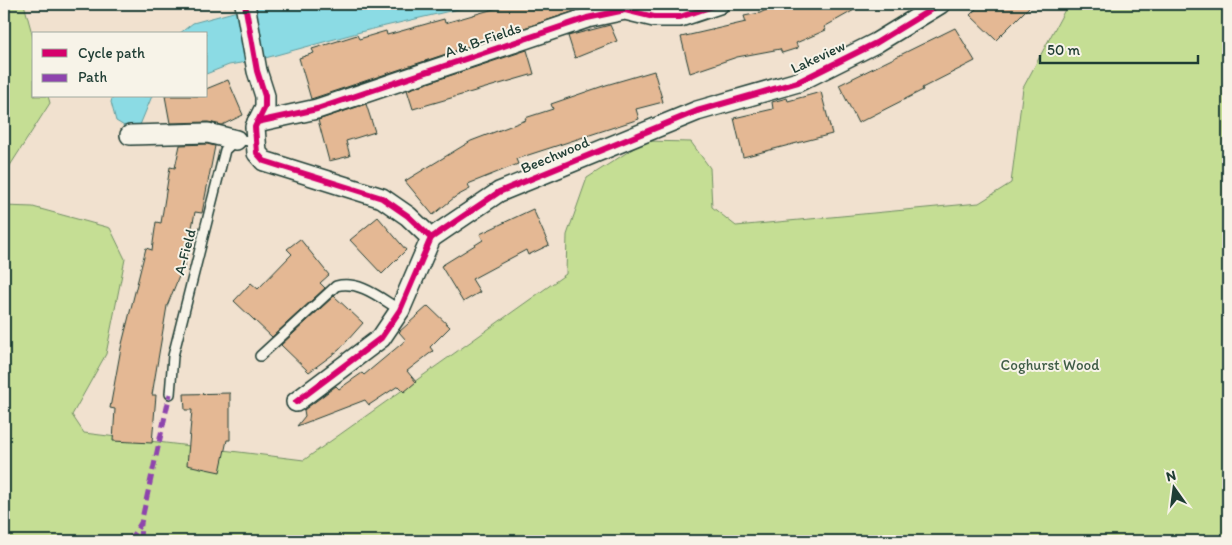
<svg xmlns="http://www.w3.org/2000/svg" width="1232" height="545" font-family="Itim,sans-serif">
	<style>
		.green { fill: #c5de94; stroke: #728e64 }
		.water { fill: #8bdbe4; stroke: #609c9e }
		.building { fill: #e4b894; stroke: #1f3d34 }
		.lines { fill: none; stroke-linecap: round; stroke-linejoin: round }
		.service-casing { stroke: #1f3d34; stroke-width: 12 }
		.minor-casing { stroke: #1f3d34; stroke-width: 22 }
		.service { stroke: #f7f3e8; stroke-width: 9 }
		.minor { stroke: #f7f3e8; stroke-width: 19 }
		.quiet { stroke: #8e44ad; stroke-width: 5; stroke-dasharray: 10 5; stroke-linecap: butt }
		.cycleway-casing { stroke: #f7f3e8; stroke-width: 9 }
		.cycleway { stroke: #d6006c; stroke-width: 6 }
		.labels { text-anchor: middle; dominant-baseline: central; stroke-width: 4; stroke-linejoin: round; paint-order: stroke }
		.street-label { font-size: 15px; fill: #1f3d34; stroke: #f7f3e8 }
		.park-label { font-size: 15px; fill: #405d47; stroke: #f7f3e8 }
	</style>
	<rect width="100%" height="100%" fill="#f1e1cf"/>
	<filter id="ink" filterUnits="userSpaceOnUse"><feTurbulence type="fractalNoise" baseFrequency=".02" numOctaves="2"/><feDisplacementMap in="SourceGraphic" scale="10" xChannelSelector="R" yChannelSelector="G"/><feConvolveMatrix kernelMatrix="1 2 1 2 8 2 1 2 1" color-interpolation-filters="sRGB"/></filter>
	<g filter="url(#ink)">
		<g class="green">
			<polygon points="4,4 24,4 34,41 34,96 48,96 50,103 4,175"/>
			<polygon points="1068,4 1228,4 1228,541 4,541 4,206 33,207 110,228 125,259 106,354 72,415 84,433 304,460 566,274 567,235 587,178 645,141 691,142 710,168 712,207 736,226 979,203 1011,183 1023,88"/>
		</g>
		<g class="water">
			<polygon points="263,4 480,4 364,31 258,60 229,65 206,74 206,34 179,34 193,23"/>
			<polygon points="113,96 152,96 140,125 131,130 116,121 111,102"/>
		</g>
		<g class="building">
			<polygon points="511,4 593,5 311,99 299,58 314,53 312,49 357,35 359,39 386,31 387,35 444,19 445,23"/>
			<polygon points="778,4 865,4 824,27 826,30 796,43 798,48 782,53 780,49 737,57 690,73 681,37 746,22 744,16 760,13"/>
			<polygon points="981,4 1032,4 996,40 970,15"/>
			<polygon points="610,25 617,41 575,58 568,36"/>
			<polygon points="955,28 975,61 922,88 923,90 858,123 839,85"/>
			<polygon points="527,50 534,74 413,109 407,90"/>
			<polygon points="654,71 663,102 636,109 639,119 516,159 518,164 468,184 470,189 455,197 433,215 405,181 471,141 526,120 525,118 553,109 551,104 606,85"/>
			<polygon points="228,80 243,115 222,125 208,122 170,123 165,96 206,96 206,89"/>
			<polygon points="821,92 832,134 743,157 734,118 773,109 772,102 787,98 788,101"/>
			<polygon points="366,104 375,132 346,141 350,156 329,161 318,120"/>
			<polygon points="207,144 215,146 202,213 195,212 184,269 182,269 167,306 152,395 156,395 152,443 113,441 115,409 110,408 121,348 146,248 152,250 156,222 161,223 170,167 175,168 180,145"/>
			<polygon points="533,209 549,245 528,255 526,250 472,279 480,292 463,302 441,266 483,240 480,234"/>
			<polygon points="378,217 406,250 382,274 350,240"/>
			<polygon points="300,239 329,275 320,283 325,288 272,337 234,301 251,283 258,289 292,254 287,249"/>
			<polygon points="334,296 363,323 339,350 309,372 281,345"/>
			<polygon points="428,306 450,327 430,347 433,351 407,371 416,382 404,392 398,386 369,405 365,400 297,426 305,416 304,410 336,386 339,389 362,373 364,375 406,340 399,332"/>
			<polygon points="230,393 230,440 227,440 220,472 187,465 192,410 185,410 184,394"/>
		</g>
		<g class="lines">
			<defs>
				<g id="service">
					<path d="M 260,356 L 336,286 C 360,280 380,298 400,310"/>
					<polyline points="170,394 173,356 225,150 236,140 255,141"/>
				</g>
				<g id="minor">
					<polyline points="245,4 257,71 265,96 265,107 255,127 257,153 264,161 382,198 408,216 431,238 400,310 381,338 296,402"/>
					<polyline points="257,122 317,109 587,18 625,10 654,17 680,17 719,4"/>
					<polyline points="130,135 208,133 236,140"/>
					<polyline points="431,238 499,192 697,111 798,82 876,43 940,4"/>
				</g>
			</defs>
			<use href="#service" class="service-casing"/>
			<use href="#minor" class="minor-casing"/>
			<use href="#service" class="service"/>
			<use href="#minor" class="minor"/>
			<g class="quiet">
				<polyline points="129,541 141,523 170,394"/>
				<polyline points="140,541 141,523"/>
			</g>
			<defs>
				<g id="cycleway">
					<polyline points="245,4 257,71 265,96 265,107 255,127 257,153 264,161 382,198 408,216 431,238 400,310 381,338 296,402"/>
					<polyline points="257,122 317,109 587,18 625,10 654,17 680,17 719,4"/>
					<polyline points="431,238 499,192 697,111 798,82 876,43 940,4"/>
				</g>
			</defs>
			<use href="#cycleway" class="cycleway-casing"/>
			<use href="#cycleway" class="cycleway"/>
		</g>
	</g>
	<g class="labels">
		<g class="street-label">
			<text transform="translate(483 40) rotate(-19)">A &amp; B-Fields</text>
			<text transform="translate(818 57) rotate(-25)">Lakeview</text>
			<text transform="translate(555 155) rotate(-23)">Beechwood</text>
			<text transform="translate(185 252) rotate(-75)">A-Field</text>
		</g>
		<g class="park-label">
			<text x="1050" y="365">Coghurst Wood</text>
		</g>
	</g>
	<rect width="1232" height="545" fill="none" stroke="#f7f3e8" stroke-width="20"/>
	<rect x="10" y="10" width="1212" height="525" fill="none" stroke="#1f3d34" stroke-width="2" filter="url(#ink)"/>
	<rect x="32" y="32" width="175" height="65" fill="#f7f3e8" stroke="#a1aaa0"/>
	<rect x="42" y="49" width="25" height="8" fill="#d6006c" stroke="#a1aaa0"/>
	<text x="78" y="58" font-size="15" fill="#1f3d34">Cycle path</text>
	<rect x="42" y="74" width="25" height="8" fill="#8e44ad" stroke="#a1aaa0"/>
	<text x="78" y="82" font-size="15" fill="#1f3d34">Path</text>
	<g transform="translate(1174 488) rotate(346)" stroke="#f7f3e8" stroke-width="4" paint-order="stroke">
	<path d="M0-4L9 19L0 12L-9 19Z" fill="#1f3d34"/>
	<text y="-8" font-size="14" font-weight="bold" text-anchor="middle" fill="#1f3d34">N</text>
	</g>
	<path d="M1040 55v8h158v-8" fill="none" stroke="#1f3d34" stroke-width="2.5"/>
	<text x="1047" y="55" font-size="15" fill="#1f3d34" stroke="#f7f3e8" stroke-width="4" paint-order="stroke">50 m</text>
</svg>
